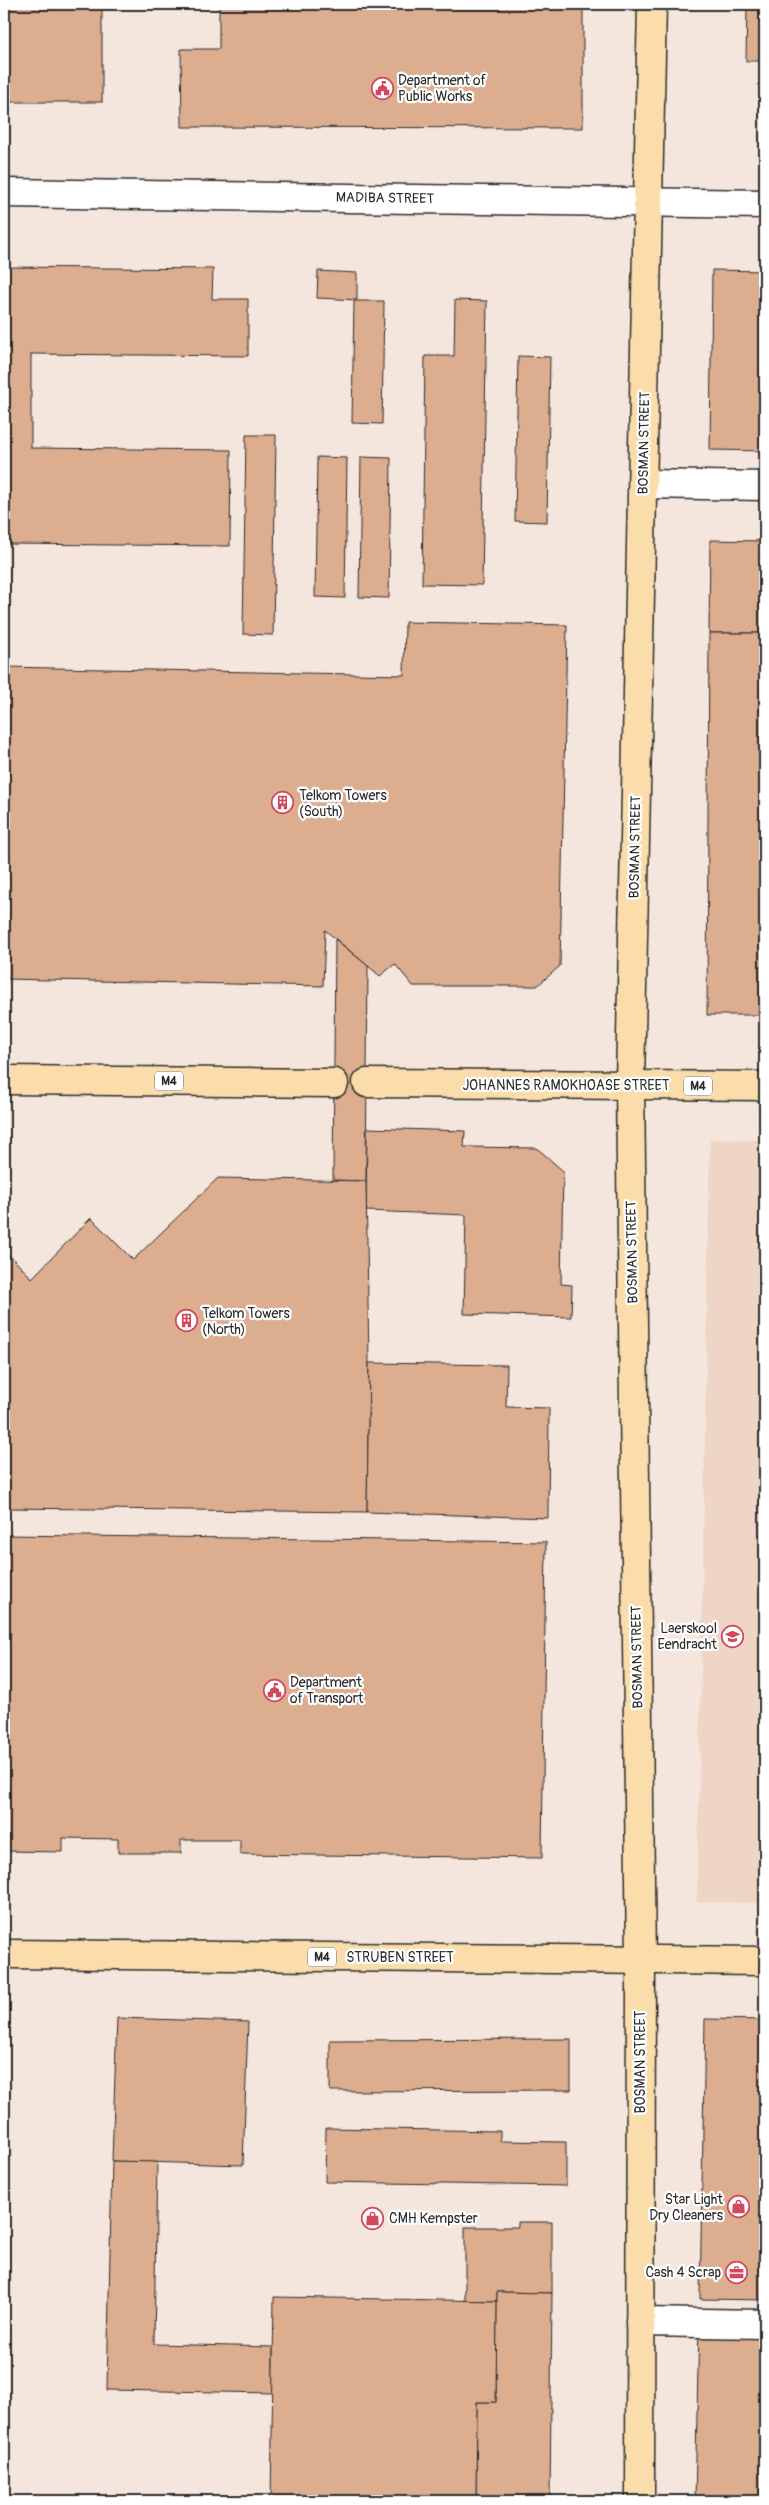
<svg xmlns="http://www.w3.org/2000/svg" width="769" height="2505" font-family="Pangolin,sans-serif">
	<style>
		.built { fill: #eed5c6 }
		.building { fill: #ddad8f; stroke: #2b2b2b }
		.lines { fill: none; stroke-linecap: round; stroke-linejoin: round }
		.minor-casing { stroke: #2b2b2b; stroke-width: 31 }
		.major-casing { stroke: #2b2b2b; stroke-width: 31 }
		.minor { stroke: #fff; stroke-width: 28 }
		.major { stroke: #fbddab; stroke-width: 28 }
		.labels { text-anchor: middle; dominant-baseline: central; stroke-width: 4.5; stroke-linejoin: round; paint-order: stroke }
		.shield { fill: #fff; stroke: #6b6b6b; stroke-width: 1 }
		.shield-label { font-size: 12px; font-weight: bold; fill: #2b2b2b }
		.poi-label { font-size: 14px; fill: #2b2b2b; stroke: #fff; text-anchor: start }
		.street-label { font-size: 14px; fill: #2b2b2b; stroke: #fff }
	</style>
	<rect width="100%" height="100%" fill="#f5e6dd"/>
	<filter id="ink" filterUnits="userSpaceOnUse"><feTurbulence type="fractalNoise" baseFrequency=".02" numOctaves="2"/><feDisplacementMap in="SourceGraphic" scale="10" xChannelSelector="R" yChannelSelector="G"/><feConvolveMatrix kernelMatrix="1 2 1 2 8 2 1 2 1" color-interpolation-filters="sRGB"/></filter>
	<g filter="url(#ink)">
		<polygon class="built" points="710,1139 765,1140 765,1903 697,1902"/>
		<g class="building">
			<rect x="4" y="4" width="98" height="98"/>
			<polygon points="219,4 583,4 583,128 182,127 181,49 219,49"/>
			<polygon points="747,4 765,4 765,61 746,61"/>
			<polygon points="4,267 213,269 212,299 248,299 248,356 31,354 31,448 231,450 230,546 4,544"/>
			<polygon points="712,270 765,271 765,451 710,450"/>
			<polygon points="318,271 357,273 357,300 317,298"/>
			<polygon points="455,300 487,301 482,585 422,584 425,356 454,356"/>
			<polygon points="354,301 384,301 382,424 352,423"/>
			<polygon points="518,356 550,357 547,522 515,521"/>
			<polygon points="246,435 276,435 273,635 243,634"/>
			<polygon points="317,457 347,458 345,598 315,597"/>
			<polygon points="361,457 391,458 389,598 359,597"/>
			<polygon points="710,540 765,541 765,633 709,633"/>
			<polygon points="405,622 567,625 560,966 537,986 413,986 395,964 380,976 325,930 323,986 4,979 4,667 404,675"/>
			<polygon points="709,633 765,633 765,1015 707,1015"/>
			<polygon points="335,939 368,966 366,1181 333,1180"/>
			<polygon points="367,1128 465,1131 464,1147 537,1148 563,1171 561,1284 572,1285 571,1317 464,1314 466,1215 366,1211"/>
			<polygon points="218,1178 366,1181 369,1363 367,1512 4,1508 4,1250 32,1278 91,1218 133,1260"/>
			<polygon points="369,1363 507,1365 506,1407 549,1408 548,1518 367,1512"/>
			<polygon points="4,1535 546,1542 542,1858 240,1854 240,1840 181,1840 181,1853 118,1853 118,1839 63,1838 63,1852 4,1851"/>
			<polygon points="117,2018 248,2022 243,2165 112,2161"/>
			<polygon points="705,2019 765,2020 765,2300 700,2299"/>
			<polygon points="571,2039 571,2090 330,2091 330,2040"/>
			<polygon points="326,2128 500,2131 500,2141 566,2142 566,2186 325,2182"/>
			<polygon points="112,2161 157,2162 154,2344 273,2347 273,2393 107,2390"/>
			<polygon points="518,2222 552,2222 552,2293 497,2292 497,2301 465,2301 465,2227 518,2227"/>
			<polygon points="497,2292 552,2293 550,2501 476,2501 477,2402 496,2402"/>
			<polygon points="274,2297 497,2301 496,2402 477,2402 476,2501 271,2501"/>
			<polygon points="699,2326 765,2327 765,2501 695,2501"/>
		</g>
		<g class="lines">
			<defs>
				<g id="minor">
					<polyline points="4,193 765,204"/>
					<polyline points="643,484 765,486"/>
					<polyline points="640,2322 765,2324"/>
				</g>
				<g id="major">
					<polyline points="4,1080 334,1083"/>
					<polyline points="367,1083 765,1086"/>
					<polyline points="4,1954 765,1961"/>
					<polyline points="640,2501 641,1959 630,1085 652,4"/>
				</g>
			</defs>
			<use href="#minor" class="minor-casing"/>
			<use href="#major" class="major-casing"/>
			<use href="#minor" class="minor"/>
			<use href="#major" class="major"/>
		</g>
	</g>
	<defs>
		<symbol id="civic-ring" viewBox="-11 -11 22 22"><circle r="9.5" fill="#fff" stroke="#d1495b" stroke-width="1.5"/><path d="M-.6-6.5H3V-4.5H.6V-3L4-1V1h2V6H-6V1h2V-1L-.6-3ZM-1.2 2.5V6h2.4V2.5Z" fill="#d1495b"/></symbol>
		<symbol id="building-ring" viewBox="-11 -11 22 22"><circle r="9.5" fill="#fff" stroke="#d1495b" stroke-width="1.5"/><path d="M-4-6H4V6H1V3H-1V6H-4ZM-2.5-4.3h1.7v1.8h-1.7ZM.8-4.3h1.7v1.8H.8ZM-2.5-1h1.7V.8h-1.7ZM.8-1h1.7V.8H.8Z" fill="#d1495b"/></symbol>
		<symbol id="school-ring" viewBox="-11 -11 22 22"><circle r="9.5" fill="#fff" stroke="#d1495b" stroke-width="1.5"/><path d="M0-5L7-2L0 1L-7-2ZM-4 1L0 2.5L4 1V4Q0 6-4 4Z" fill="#d1495b"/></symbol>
		<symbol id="shop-ring" viewBox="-11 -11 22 22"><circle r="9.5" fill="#fff" stroke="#d1495b" stroke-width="1.5"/><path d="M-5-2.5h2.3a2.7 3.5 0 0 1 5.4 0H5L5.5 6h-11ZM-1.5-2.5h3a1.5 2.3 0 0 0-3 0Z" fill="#d1495b"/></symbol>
		<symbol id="office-ring" viewBox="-11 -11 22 22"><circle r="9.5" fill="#fff" stroke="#d1495b" stroke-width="1.5"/><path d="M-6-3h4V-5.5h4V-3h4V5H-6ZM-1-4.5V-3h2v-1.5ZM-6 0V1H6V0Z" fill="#d1495b"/></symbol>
	</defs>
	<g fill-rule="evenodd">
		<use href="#civic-ring" x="370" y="76" width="25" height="25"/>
		<use href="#building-ring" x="270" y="790" width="25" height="25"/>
		<use href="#building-ring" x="174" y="1308" width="25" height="25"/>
		<use href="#school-ring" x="720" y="1624" width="25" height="25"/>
		<use href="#civic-ring" x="262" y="1678" width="25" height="25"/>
		<use href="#shop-ring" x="726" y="2194" width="25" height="25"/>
		<use href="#shop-ring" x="360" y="2206" width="25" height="25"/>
		<use href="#office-ring" x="724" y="2260" width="25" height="25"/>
	</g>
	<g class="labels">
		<g class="shield">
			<rect x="155" y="1071.5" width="28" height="19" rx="4"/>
			<rect x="684" y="1076.5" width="28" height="19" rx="4"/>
			<rect x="308" y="1947.5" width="28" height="19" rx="4"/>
		</g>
		<g class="shield-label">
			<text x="169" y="1081">M4</text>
			<text x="698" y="1086">M4</text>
			<text x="322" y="1957">M4</text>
		</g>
		<g class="poi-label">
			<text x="398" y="80">Department of<tspan x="398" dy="16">Public Works</tspan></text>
			<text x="299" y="795">Telkom Towers<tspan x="299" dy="16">(South)</tspan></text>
			<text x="202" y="1313">Telkom Towers<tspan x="202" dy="16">(North)</tspan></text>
			<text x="717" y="1628" text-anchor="end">Laerskool<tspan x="717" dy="16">Eendracht</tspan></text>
			<text x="290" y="1682">Department<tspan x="290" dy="16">of Transport</tspan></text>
			<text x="723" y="2199" text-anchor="end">Star Light<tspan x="723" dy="16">Dry Cleaners</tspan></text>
			<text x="389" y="2218">CMH Kempster</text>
			<text x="721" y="2272" text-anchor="end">Cash 4 Scrap</text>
		</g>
		<g class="street-label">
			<text transform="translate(385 198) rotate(1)">MADIBA STREET</text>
			<text transform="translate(644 443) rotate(-89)">BOSMAN STREET</text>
			<text transform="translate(635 847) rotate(-89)">BOSMAN STREET</text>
			<text x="566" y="1085">JOHANNES RAMOKHOASE STREET</text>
			<text transform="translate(632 1252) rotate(-91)">BOSMAN STREET</text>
			<text transform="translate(637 1657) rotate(-91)">BOSMAN STREET</text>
			<text x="400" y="1957">STRUBEN STREET</text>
			<text transform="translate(640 2062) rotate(-90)">BOSMAN STREET</text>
		</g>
	</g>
	<rect width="769" height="2505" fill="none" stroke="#fff" stroke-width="20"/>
	<rect x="10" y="10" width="749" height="2485" fill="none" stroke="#2b2b2b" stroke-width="2" filter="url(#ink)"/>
</svg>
